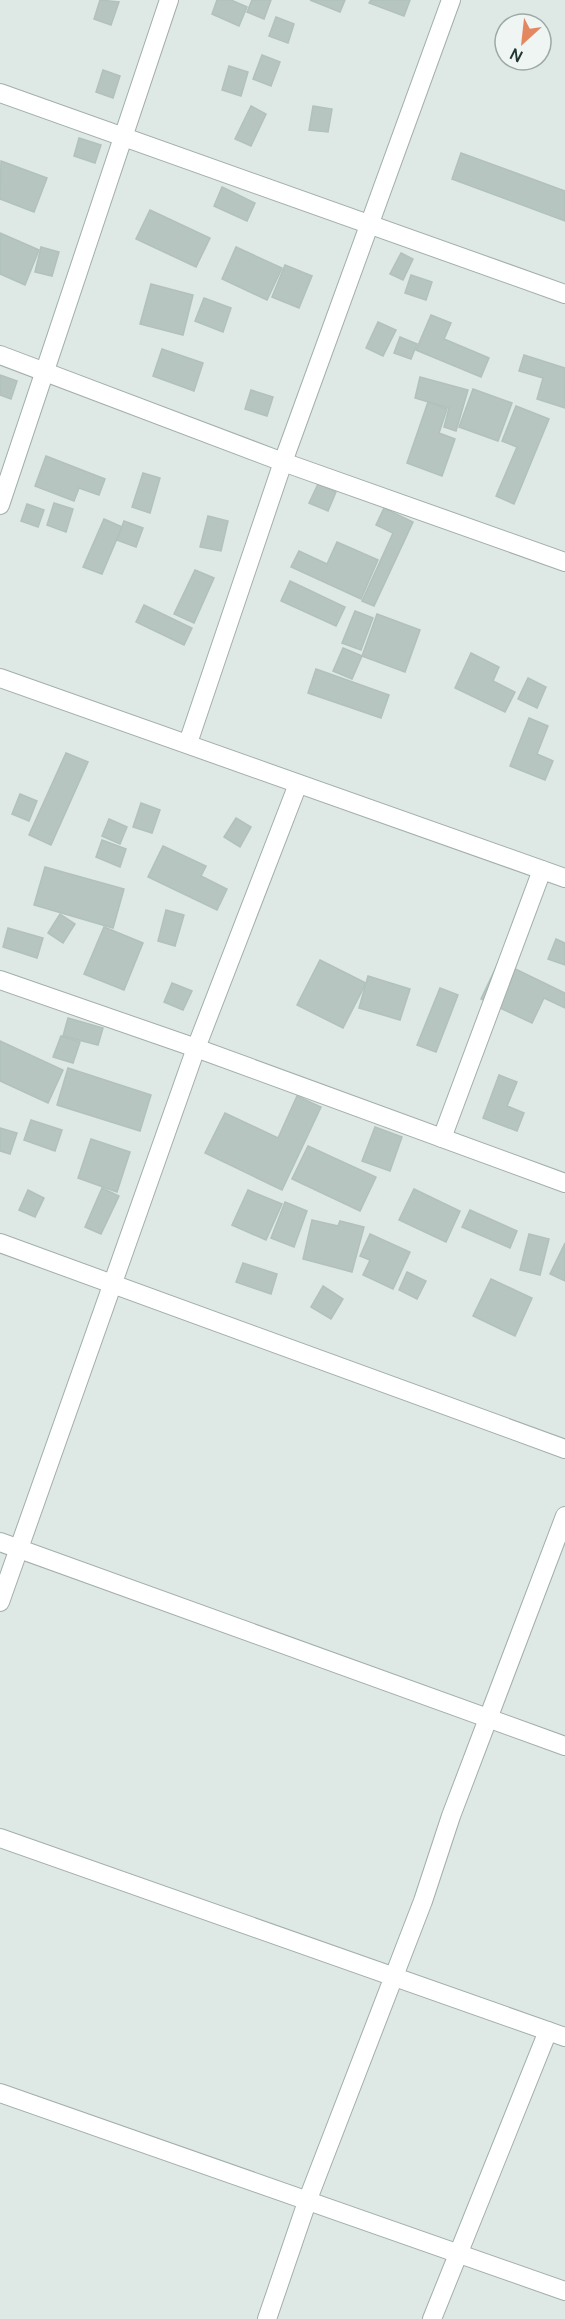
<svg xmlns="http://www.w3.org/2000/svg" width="565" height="2319" font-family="Manrope,sans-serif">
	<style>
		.building { fill: #b7c5c0; stroke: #b1c1bb; stroke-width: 1.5 }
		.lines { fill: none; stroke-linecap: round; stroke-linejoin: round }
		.minor-casing { stroke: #a2afab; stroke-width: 20 }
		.minor { stroke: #fff; stroke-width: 18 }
	</style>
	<rect width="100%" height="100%" fill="#dee8e4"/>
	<g class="building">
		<polygon points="100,0 119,2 111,25 94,19"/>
		<polygon points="217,0 231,0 247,7 239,26 212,14"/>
		<polygon points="252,0 271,0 264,19 247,12"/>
		<polygon points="310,0 345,0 340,12"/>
		<polygon points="371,0 410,0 404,16 369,3"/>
		<polygon points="276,17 294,24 288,43 269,36"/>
		<polygon points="262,55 280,62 271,86 253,79"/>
		<polygon points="229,66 248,72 241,96 222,90"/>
		<polygon points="103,70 120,76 113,98 96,92"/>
		<polygon points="251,106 266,114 251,146 235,139"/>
		<polygon points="313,106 332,109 328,132 309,130"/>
		<polygon points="79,138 101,145 95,163 74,156"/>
		<polygon points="461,153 565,191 565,221 452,179"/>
		<polygon points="1,161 47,178 34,212 0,199"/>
		<polygon points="222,187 255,203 247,221 214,206"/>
		<polygon points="150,210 210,238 196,267 136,239"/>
		<polygon points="0,233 39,250 25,285 0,274"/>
		<polygon points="41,247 59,252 52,276 35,272"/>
		<polygon points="236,247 282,268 267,300 222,279"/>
		<polygon points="401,253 413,259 403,280 390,274"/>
		<polygon points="285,265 312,276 299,308 272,297"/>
		<polygon points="411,275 432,282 426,300 405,293"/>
		<polygon points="151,284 193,295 183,335 140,324"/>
		<polygon points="204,298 231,308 223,332 195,321"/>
		<polygon points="431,315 451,323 444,339 489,358 481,377 416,350"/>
		<polygon points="378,322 396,330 383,356 366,348"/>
		<polygon points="400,337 417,344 411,359 394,353"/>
		<polygon points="162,349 203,363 194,391 153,376"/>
		<polygon points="524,355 565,368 565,408 537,399 543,378 519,371"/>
		<polygon points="0,375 17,381 11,399 0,395"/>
		<polygon points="420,377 468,390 456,431 444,427 449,408 415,398"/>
		<polygon points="473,389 512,403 498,441 459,427"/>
		<polygon points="251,390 273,397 267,416 245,409"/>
		<polygon points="428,402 447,409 439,433 455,439 442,476 407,463"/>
		<polygon points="516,406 549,419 514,504 496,496 517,447 502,441"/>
		<polygon points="46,456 105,479 99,495 79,488 74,501 35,486"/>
		<polygon points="143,473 160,478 150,513 132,507"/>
		<polygon points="318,484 336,492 328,511 309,503"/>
		<polygon points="54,503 73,509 66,532 47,525"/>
		<polygon points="27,504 44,510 38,527 21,521"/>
		<polygon points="384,508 413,522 374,606 362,601 393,533 376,525"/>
		<polygon points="208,516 228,521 221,551 200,547"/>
		<polygon points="104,519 122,527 102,574 83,567"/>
		<polygon points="124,521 143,528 136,547 117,540"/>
		<polygon points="337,542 378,560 361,599 291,567 299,551 327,564"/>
		<polygon points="195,570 214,578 194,623 174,614"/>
		<polygon points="290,581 345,607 336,626 281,601"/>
		<polygon points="144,605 192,628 184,645 136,622"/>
		<polygon points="355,611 373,618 361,650 342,643"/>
		<polygon points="377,614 420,630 405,672 362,656"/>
		<polygon points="343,648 362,656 352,679 333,671"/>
		<polygon points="471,653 499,667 493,681 515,692 505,712 455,688"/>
		<polygon points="316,669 389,695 381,718 308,693"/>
		<polygon points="528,678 546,687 537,708 518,699"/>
		<polygon points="529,718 548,726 537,754 553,761 545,780 510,766"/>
		<polygon points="66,753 88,762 51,845 29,835"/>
		<polygon points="20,794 37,801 29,821 12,814"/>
		<polygon points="141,803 160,810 152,833 133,827"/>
		<polygon points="236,818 251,827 240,847 224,837"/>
		<polygon points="109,819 127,827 120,844 102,836"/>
		<polygon points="102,840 126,849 120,867 96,857"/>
		<polygon points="163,846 206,866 201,876 227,889 217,910 148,877"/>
		<polygon points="45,867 124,889 113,928 34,905"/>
		<polygon points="166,910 184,915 175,946 158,941"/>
		<polygon points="60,914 75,924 63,943 48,933"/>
		<polygon points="104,927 143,943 124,990 84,974"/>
		<polygon points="8,928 43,938 37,958 3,947"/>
		<polygon points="556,939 565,943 565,965 548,959"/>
		<polygon points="320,960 366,983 343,1028 297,1005"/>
		<polygon points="499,961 565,993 565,1008 544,998 532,1023 481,999"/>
		<polygon points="368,976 410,989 400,1020 359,1008"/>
		<polygon points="172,983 192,991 183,1010 164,1002"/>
		<polygon points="440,988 458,995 436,1052 417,1045"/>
		<polygon points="68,1018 103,1028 98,1045 63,1036"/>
		<polygon points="61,1036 80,1042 73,1063 53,1057"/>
		<polygon points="0,1041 63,1070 48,1103 0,1081"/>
		<polygon points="68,1068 151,1095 140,1131 57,1105"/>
		<polygon points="499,1075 517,1082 507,1106 524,1113 517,1131 483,1118"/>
		<polygon points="297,1096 321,1107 282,1190 205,1153 225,1113 278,1138"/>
		<polygon points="31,1120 62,1130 55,1151 24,1140"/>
		<polygon points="375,1127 402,1137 390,1171 362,1161"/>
		<polygon points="0,1128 17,1133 10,1154 0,1151"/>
		<polygon points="91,1139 130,1152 117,1192 78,1178"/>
		<polygon points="308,1146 376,1177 360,1211 292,1179"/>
		<polygon points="102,1188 119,1196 101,1234 85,1227"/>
		<polygon points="414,1189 460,1211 446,1242 399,1220"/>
		<polygon points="28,1190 44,1198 35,1217 19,1210"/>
		<polygon points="248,1190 282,1204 266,1240 232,1225"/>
		<polygon points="285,1202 307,1211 294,1247 271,1238"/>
		<polygon points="470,1210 517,1231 510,1248 462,1227"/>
		<polygon points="312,1220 338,1226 340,1221 364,1227 352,1272 303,1259"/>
		<polygon points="370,1234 410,1252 393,1289 363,1275 370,1260 360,1256"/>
		<polygon points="529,1234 549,1239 540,1275 520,1270"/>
		<polygon points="565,1243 565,1281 550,1274"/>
		<polygon points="243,1263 277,1274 271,1294 236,1282"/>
		<polygon points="407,1272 426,1281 417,1299 399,1290"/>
		<polygon points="491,1279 532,1298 515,1336 473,1316"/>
		<polygon points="323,1286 343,1299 331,1319 311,1307"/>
	</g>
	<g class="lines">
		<defs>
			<g id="minor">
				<polyline points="0,93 565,294"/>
				<polyline points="0,355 283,462 565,562"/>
				<polyline points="0,505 169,0"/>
				<polyline points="0,678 565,878"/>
				<polyline points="188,743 283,462 451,0"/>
				<polyline points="0,980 196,1048 565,1183"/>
				<polyline points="442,1138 542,870"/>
				<polyline points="0,1243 565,1449"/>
				<polyline points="0,1542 565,1746"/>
				<polyline points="0,1602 196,1048 298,784"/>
				<polyline points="0,1838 565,2037"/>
				<polyline points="0,2093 565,2291"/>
				<polyline points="267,2319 308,2199 423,1901 451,1816 565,1516"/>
				<polyline points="432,2319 548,2031"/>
			</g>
		</defs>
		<use href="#minor" class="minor-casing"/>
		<use href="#minor" class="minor"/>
	</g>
	<g transform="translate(523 42) rotate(207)"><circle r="28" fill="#eef5f2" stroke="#9ca9a5" stroke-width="1.5"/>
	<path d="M0-4.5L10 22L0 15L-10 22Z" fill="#e48760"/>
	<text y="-9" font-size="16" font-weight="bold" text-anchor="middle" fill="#213632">N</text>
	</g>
</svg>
